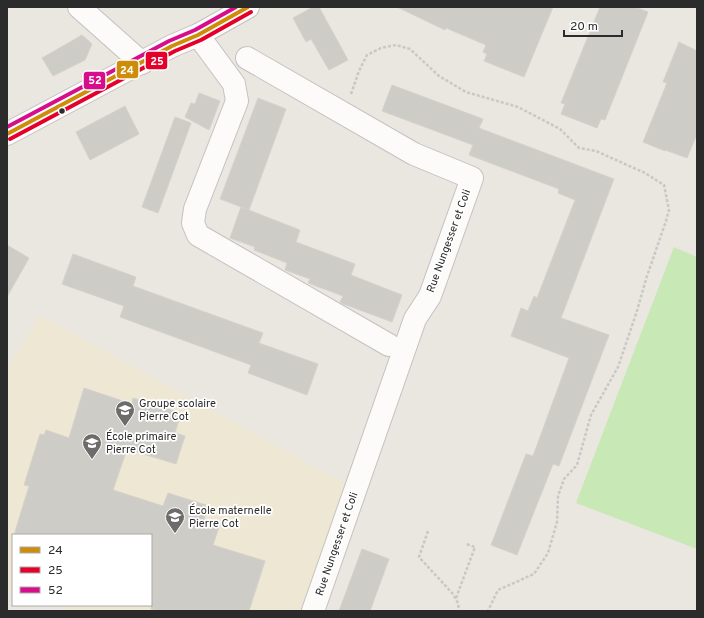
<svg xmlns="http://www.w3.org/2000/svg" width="704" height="618" font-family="Overpass,sans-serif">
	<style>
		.education { fill: #eee7d4 }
		.green { fill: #c8e8b6 }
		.building { fill: #ceccc7; stroke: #d5d2cc }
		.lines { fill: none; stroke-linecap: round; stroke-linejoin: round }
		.street-casing { stroke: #c3c2c2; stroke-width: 24 }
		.secondary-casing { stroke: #c3c2c2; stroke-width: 24 }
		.path { stroke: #c8c8c7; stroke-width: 2.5; stroke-dasharray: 3 2; stroke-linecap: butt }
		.street { stroke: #fcfbfa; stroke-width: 22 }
		.secondary { stroke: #fcfbfa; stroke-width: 22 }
		.bus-1-casing { stroke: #fff; stroke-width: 7 }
		.bus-2-casing { stroke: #fff; stroke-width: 7 }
		.bus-3-casing { stroke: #fff; stroke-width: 7 }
		.bus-1 { stroke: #ce8d09; stroke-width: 4 }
		.bus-2 { stroke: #e4002b; stroke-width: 4 }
		.bus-3 { stroke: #d80d8c; stroke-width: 4 }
		.bus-dot { fill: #2b2b2b; stroke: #fff; stroke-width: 1.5 }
		.labels { text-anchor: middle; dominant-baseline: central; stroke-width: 3.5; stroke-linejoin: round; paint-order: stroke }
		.street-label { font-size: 11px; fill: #2b2b2b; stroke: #fff }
		.poi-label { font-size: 11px; fill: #2b2b2b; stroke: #fff; text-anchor: start }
		.line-badge { stroke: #fff; stroke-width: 1.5 }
		.badge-label { font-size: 11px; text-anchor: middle; font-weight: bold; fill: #fff }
	</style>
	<rect width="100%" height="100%" fill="#eae6e0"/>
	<polygon class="education" points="40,315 347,485 302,611 70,611 51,605 151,605 151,535 13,535 13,593 7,591 7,369"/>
	<polygon class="green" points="674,247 697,257 697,549 576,503"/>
	<g class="building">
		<polygon points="313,7 319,7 348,60 329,70 311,39 306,42 293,18"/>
		<polygon points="397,7 553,7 524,77 484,61 487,54 483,52 486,45 446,28 445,30"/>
		<polygon points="600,7 635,7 648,12 605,120 601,119 597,128 561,114 565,104 561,103"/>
		<polygon points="82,35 92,44 85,60 53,76 42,58"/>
		<polygon points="679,42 697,51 697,134 687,158 665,150 665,151 643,142 667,83 663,82"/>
		<polygon points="392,85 483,119 479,128 614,179 561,318 609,335 559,466 553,464 517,555 491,545 526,454 533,456 569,358 511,336 521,308 528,311 534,296 537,298 575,200 558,193 559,189 469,155 473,145 382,111"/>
		<polygon points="199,93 220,101 209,130 185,117 191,103 195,104"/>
		<polygon points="258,98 286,109 249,210 220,199"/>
		<polygon points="125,106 139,134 90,160 76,132"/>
		<polygon points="175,117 191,123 158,213 142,207"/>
		<polygon points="241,207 300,230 296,242 355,264 351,275 402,295 392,322 341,303 340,302 343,296 308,283 310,279 285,270 287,263 254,250 255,247 230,238"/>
		<polygon points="7,245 29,258 7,297"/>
		<polygon points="73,254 136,277 133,286 263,333 259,343 318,364 307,395 248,373 251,365 120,317 124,306 62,284"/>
		<polygon points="84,388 132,404 133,398 181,413 175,433 185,436 176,464 127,449 113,490 163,506 168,493 209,506 204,519 220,524 213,545 265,561 249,611 159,611 151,609 151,535 14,535 29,486 24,485 40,434 44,435 46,430 69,438"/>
		<polygon points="362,549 389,559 370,611 339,611"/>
	</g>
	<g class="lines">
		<defs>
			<g id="street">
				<polyline points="198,35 234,84 237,101 195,209 193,223 198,235 389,345"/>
				<polyline points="247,58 414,154 472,178 430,296 415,319 313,611"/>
			</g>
			<g id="secondary">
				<polyline points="79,7 142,63"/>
				<polyline points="7,134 172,46 198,35 248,7"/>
			</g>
		</defs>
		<use href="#street" class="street-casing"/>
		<use href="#secondary" class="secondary-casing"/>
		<g class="path">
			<polyline points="351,94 359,71 367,55 381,48 396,45 410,49 439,76 466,92 518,107 560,129 579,148 596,151 645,173 664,185 669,210 666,221 646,279 637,311 618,367 591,415 577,465 564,479 558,496 557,522 548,553 534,574 498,590 488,611"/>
			<polyline points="428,531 419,557 453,594 458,603 459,611"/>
			<polyline points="456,598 475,547 466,544"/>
		</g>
		<use href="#street" class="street"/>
		<use href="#secondary" class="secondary"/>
		<defs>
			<polyline id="bus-1" points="7,134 172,46 198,35 248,7"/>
			<polyline id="bus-2" points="10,139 175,51 201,40 251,12"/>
			<polyline id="bus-3" points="7,127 169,41 195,30 236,7"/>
		</defs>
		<use href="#bus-1" class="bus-1-casing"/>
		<use href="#bus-2" class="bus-2-casing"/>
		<use href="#bus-3" class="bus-3-casing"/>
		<use href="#bus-1" class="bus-1"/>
		<use href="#bus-2" class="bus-2"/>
		<use href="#bus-3" class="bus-3"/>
	</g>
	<defs>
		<symbol id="school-pin" viewBox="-11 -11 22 30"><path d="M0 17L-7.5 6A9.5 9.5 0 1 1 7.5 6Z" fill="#6e6c6a" stroke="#fff"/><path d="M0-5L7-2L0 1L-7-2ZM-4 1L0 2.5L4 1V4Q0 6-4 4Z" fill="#fff"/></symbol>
	</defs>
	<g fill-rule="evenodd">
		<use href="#school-pin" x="114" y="399" width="22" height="30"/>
		<use href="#school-pin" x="81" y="432" width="22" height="30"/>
		<use href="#school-pin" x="164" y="506" width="22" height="30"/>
	</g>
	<circle class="bus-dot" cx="62" cy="111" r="3.5"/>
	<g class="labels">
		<g class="street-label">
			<text transform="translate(449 241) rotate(-70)">Rue Nungesser et Coli</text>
			<text transform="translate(337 544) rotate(-71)">Rue Nungesser et Coli</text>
		</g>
		<g class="poi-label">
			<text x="139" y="404">Groupe scolaire<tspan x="139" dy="13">Pierre Cot</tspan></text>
			<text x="106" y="437">École primaire<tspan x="106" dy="13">Pierre Cot</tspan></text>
			<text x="189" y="511">École maternelle<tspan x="189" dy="13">Pierre Cot</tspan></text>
		</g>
	</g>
	<g class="line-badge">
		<rect x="145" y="51" width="23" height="19" rx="4" fill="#e4002b"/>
		<rect x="116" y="60" width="23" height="19" rx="4" fill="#ce8d09"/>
		<rect x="83" y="71" width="23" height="19" rx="4" fill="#d80d8c"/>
	</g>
	<g class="badge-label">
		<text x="157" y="65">25</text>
		<text x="127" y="74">24</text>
		<text x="95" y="84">52</text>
	</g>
	<rect width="704" height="618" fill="none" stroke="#2b2b2b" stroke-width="16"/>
	<rect x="12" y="534" width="140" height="72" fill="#ffffff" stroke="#aaaaaa"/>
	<rect x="20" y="547" width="20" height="6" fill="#ce8d09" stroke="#aaaaaa"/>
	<text x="48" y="554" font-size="12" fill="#2b2b2b">24</text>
	<rect x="20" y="567" width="20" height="6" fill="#e4002b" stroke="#aaaaaa"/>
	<text x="48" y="574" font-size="12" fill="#2b2b2b">25</text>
	<rect x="20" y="587" width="20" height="6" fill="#d80d8c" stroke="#aaaaaa"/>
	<text x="48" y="594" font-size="12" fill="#2b2b2b">52</text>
	<path d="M564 30v6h58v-6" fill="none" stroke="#2b2b2b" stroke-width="2"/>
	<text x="570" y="30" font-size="12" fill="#2b2b2b" stroke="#ffffff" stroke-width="3" paint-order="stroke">20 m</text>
</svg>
